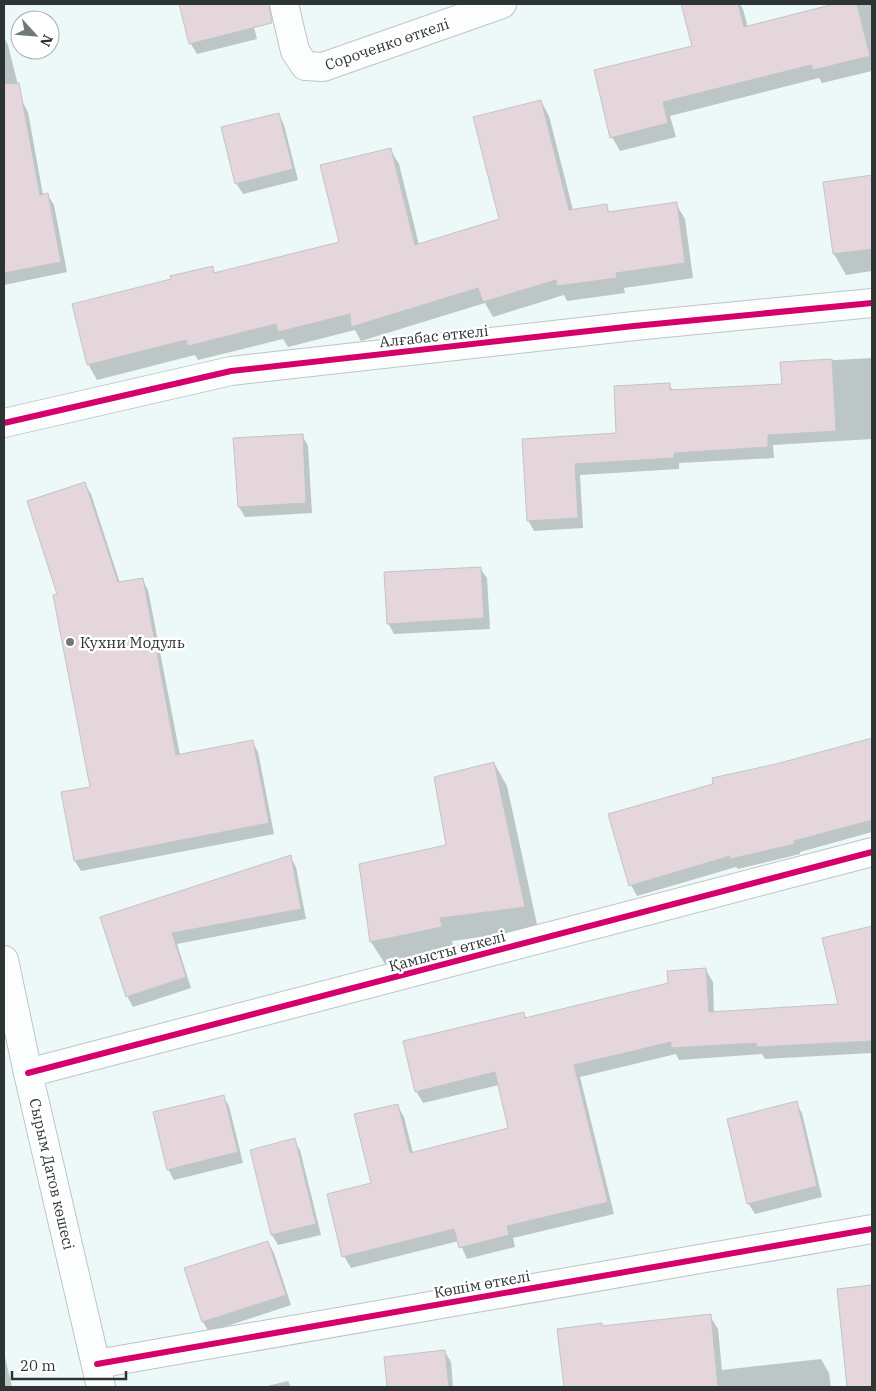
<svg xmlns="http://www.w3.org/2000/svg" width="876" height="1391" font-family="'IBM Plex Serif',serif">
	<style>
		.shadow { fill: #0003 }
		.building { fill: #e4d6db; stroke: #c3c5c5 }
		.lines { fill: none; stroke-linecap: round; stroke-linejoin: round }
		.minor-casing { stroke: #bdc5c5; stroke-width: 30 }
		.secondary-casing { stroke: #bdc5c5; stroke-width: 30 }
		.minor { stroke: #fcfefe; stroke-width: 28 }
		.secondary { stroke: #fcfefe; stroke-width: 28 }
		.cycleway-casing { stroke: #fff; stroke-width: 9 }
		.cycleway { stroke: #d6006c; stroke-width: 6 }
		.poi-dot { fill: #707979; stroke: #fff; stroke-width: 2 }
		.labels { text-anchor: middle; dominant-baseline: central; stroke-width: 5; stroke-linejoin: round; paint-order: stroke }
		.street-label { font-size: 15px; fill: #2d3434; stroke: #fff }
		.poi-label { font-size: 15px; fill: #2d3434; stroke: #fff; text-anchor: start }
	</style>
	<rect width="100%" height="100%" fill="#edf8f8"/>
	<g class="shadow">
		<polygon points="181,4 248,4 257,39 197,54 191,44"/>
		<polygon points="702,4 740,4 743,9 748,28 841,4 872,4 872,71 822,83 819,78 670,116 676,137 620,151 612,137 693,47 683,8"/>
		<polygon points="4,38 8,45 22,101 28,112 43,195 48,195 54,205 67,272 4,285"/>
		<polygon points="541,101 549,116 573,210 606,206 610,213 676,204 685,219 693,278 624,288 625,293 567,301 564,295 493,317 485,303 361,341 355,330 288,347 283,339 198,360 195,355 97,380 88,364 173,280 212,268 216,274 341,243 390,149 399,164 419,245 500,220"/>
		<polygon points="278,114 284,125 298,180 243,194 236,183"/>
		<polygon points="872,177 872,271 846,275 834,254 824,183"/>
		<polygon points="872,358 872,439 773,445 774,458 679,463 679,469 580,475 583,528 534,531 528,520 524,440 618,434 669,384 673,391 783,385 782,363"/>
		<polygon points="302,435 308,446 312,513 245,517 239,507"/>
		<polygon points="85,484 91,494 120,583 142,579 148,590 180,755 252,741 258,752 274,834 81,871 75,861 91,788 59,595"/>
		<polygon points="480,568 487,578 490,629 394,634 388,623"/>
		<polygon points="872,740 872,832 800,852 800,854 738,869 736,867 637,896 631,885 776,765"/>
		<polygon points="494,763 507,786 538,929 452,941 454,950 385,964 371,942 447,846"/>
		<polygon points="290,856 296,867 306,919 177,944 191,988 133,1007 127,996 102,917"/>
		<polygon points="872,928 872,1053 765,1059 762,1054 679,1060 676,1054 580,1077 614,1214 513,1238 515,1247 467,1259 459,1241 351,1268 344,1256 372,1184 397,1105 404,1117 413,1153 510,1129 499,1085 423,1103 416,1091 523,1013 527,1019 669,984 706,970 713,982 714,1013 839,1006 824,939"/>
		<polygon points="223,1096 229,1106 243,1163 174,1180 168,1169"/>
		<polygon points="796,1103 802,1113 822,1197 755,1214 748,1203"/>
		<polygon points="294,1140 300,1150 321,1235 278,1245 272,1235 251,1151"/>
		<polygon points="268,1242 274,1253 291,1305 209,1332 203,1322"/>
		<polygon points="872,1287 872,1382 853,1384 839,1290"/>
		<polygon points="710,1316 718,1329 722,1370 821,1359 829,1373 831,1387 565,1387 558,1330 601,1324 603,1327"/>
		<polygon points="445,1352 451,1362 453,1387 388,1387 386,1358"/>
		<polygon points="4,1353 12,1387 4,1387"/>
		<polygon points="288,1381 291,1387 263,1387"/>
	</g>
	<g class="building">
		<polygon points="179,4 269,4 272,23 189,44"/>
		<polygon points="681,4 738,4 744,27 834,4 857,4 870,56 813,70 811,65 663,102 668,123 610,138 594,70 692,46"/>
		<polygon points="19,83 40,195 48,193 61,262 4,273 4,84"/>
		<polygon points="541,100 569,210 607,204 608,212 677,202 685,263 616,273 617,278 557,286 556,280 483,302 478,288 351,327 350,314 278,332 276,324 188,346 186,340 87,365 72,304 171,279 170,276 213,266 214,273 339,242 320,165 391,148 415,245 499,219 473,117"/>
		<polygon points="279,113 293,169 235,184 221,127"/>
		<polygon points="872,175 872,249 833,254 823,182"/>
		<polygon points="832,359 836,431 768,435 768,447 674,453 674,458 575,464 578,518 527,521 522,439 616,433 614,386 670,383 670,390 782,384 780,362"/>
		<polygon points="303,434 306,503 238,507 233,438"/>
		<polygon points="85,482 118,582 143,578 176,755 253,740 269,823 74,861 61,792 90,787 53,595 57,594 27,501"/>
		<polygon points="481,567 484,618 387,624 384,572"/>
		<polygon points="872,738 872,820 794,841 795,844 730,859 730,856 629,886 608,814 713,784 712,778 776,764"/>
		<polygon points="494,762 525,907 440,918 442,927 370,942 359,864 446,845 434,777"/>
		<polygon points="291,855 301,909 172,933 186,977 126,997 100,917"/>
		<polygon points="872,926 872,1041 757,1047 756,1043 671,1048 671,1042 574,1065 608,1202 507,1226 509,1235 459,1248 454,1229 342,1257 327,1194 371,1183 354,1114 398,1104 410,1153 508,1128 495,1072 415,1092 403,1041 524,1012 525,1018 668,983 667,971 706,968 709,1012 838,1004 822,938"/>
		<polygon points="224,1095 238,1152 167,1170 153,1112"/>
		<polygon points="797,1101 817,1186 747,1204 727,1119"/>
		<polygon points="295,1138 316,1224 271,1235 250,1150"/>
		<polygon points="268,1241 286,1295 202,1322 184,1268"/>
		<polygon points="872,1285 872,1387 847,1387 837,1289"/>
		<polygon points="711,1314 718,1387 564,1387 557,1329 602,1323 602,1326"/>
		<polygon points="445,1350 449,1387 387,1387 384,1357"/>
	</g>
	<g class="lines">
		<defs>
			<g id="minor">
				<polyline points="284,4 295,51 305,66 323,67 502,4"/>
				<polyline points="4,423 231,371 634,326 872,303"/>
				<polyline points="28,1073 872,852"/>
				<polyline points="97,1364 872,1229"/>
			</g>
			<polyline id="secondary" points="4,960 28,1073 101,1387"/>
		</defs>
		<use href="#minor" class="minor-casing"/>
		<use href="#secondary" class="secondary-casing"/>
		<use href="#minor" class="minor"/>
		<use href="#secondary" class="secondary"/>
		<defs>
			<g id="cycleway">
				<polyline points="4,423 231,371 634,326 872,303"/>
				<polyline points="28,1073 872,852"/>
				<polyline points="97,1364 872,1229"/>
			</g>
		</defs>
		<use href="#cycleway" class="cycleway-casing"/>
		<use href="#cycleway" class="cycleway"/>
	</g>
	<circle class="poi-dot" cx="70" cy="642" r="5"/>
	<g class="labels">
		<g class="street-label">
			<text transform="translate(387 44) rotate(-19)">Сороченко өткелі</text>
			<text transform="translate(434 336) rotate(-6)">Алғабас өткелі</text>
			<text transform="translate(447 951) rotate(-15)">Қамысты өткелі</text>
			<text transform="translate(52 1174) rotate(77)">Сырым Датов көшесі</text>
			<text transform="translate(482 1284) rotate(-10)">Көшім өткелі</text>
		</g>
		<g class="poi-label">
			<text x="80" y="642">Кухни Модуль</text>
		</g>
	</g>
	<rect width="876" height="1391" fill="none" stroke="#2d3434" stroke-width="10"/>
	<g transform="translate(35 35) rotate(116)"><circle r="24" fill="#ffffff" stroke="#abaeae"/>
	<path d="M0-4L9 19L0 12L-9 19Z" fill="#707979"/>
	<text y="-8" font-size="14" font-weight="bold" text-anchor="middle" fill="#2d3434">N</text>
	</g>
	<path d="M12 1371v8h114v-8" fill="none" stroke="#2d3434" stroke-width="2.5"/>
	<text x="20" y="1371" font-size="15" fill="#2d3434" stroke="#ffffff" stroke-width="4" paint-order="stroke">20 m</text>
</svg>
